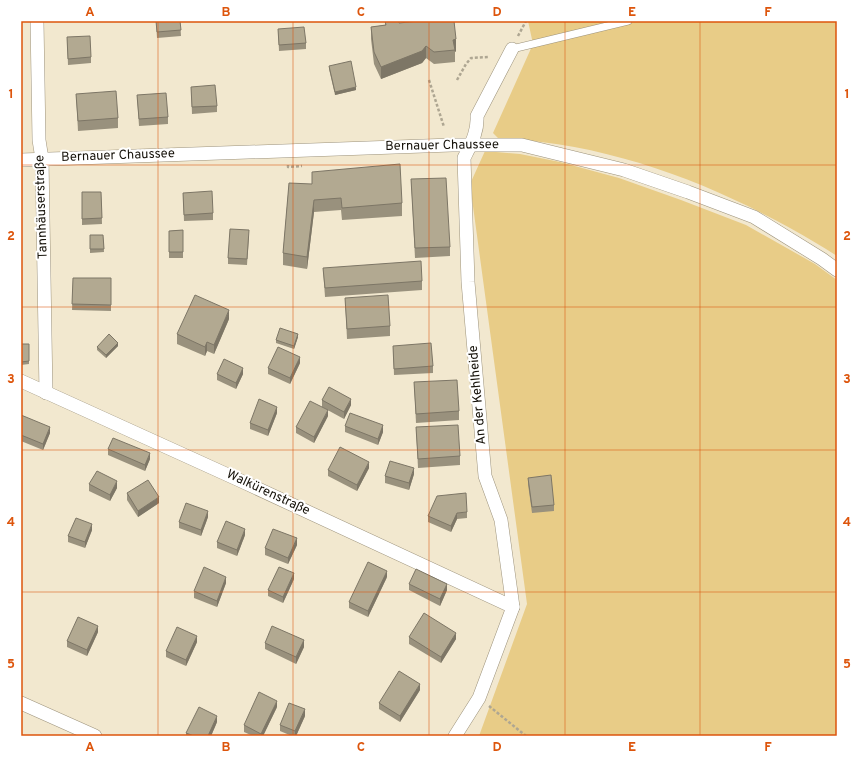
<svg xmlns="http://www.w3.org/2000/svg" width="858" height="757" font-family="Overpass,sans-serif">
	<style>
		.green { fill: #e8cc87 }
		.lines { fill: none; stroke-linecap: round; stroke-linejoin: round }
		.lane-casing { stroke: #9d937c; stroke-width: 8 }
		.street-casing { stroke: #9d937c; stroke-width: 14 }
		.path { stroke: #aea692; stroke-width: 2.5; stroke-dasharray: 3 2; stroke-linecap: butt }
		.lane { stroke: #fff; stroke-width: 7 }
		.street { stroke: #fff; stroke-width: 13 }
		.wall { fill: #99917d }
		.shaded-wall { fill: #7d7666 }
		.building { fill: #b2a991; stroke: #7d7666 }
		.grid { fill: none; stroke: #dd550c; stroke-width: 1; stroke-opacity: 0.55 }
		.labels { text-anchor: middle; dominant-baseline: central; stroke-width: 4; stroke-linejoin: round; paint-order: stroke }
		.street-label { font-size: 13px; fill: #151109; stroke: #fff }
		.neatline { fill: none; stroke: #dd550c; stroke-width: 1.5 }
		.grid-label { font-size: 13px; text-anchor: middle; font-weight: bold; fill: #dd550c }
	</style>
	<rect width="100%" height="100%" fill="#f2e8cf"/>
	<g class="green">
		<path d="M 528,21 L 837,21 L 837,256 C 822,246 806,237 790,228 C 701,179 601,142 499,139 L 493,133 L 533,44 Z"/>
		<polygon points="485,151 520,154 560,162 619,178 681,200 746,225 815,264 837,280 837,736 479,736 527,604 470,184"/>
	</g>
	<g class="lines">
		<defs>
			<polyline id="lane" points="512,49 628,21"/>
			<g id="street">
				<polyline points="37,21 39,140 42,159 46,393"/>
				<polyline points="21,160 452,145 522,145 624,170 688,192 754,217 822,259 837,270"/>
				<polyline points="21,381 239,480 513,607"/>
				<polyline points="21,703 95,736"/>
				<path d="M 455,736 L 479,698 L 513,607 L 501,520 L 485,476 L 468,282 L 464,158 C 471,144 478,132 477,116 L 512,49"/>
			</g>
		</defs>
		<use href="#lane" class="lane-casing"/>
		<use href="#street" class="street-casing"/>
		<g class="path">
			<polyline points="518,36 526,21"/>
			<polyline points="429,80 444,127"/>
			<polyline points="457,80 466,64 471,58 488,57"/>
			<polyline points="288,165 288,167 302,166"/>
			<polyline points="489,706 526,736"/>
		</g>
		<use href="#lane" class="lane"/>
		<use href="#street" class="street"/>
	</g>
	<g class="wall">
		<polygon points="156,21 180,21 181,36 157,38"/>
		<polygon points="385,21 399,23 454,21 456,51 455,52 455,62 434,64 426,58 422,63 381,79 374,64 371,39 371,27 385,25"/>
		<polygon points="278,29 306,43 306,49 279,51"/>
		<polygon points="67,37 91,57 91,63 68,65"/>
		<polygon points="329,66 356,90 335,95 329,69"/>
		<polygon points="191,87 217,106 217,112 192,114"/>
		<polygon points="76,94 118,118 118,128 78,131"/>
		<polygon points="137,95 168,117 168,124 139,126"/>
		<polygon points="411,179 450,247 450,256 415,258"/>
		<polygon points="289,183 402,203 402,216 342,220 341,210 314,212 307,269 283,265 283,253"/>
		<polygon points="82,192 101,192 102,224 82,225"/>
		<polygon points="183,193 213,213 213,220 184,221"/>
		<polygon points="183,230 183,258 169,258 169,231"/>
		<polygon points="90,235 103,235 104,252 90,253"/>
		<polygon points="249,236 247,265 228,264 228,258"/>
		<polygon points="323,268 422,281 422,290 325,297"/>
		<polygon points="73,278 111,278 111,311 72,310"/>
		<polygon points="345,298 390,326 390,336 347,339"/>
		<polygon points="229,319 214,354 207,351 205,356 177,344 177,334"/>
		<polygon points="298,337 294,349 276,343 276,340"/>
		<polygon points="21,344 29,344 29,364 21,365"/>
		<polygon points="118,346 106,358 97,350 97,347"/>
		<polygon points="393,346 433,366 433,373 394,375"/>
		<polygon points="300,363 290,384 268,374 268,368"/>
		<polygon points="217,374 243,374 236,389 217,380"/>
		<polygon points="414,382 459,411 459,420 416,423"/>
		<polygon points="322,400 351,405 344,419 322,407"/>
		<polygon points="277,413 268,436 250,429 250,423"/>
		<polygon points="21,415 50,433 43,450 21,441"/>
		<polygon points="328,416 314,443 296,433 296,427"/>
		<polygon points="345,426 383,432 378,445 345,432"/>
		<polygon points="416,427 460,456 460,465 418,468"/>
		<polygon points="108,449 150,459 145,471 108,455"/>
		<polygon points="369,468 357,491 328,476 328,470"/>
		<polygon points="414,474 409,490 385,483 385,476"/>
		<polygon points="528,478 554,505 554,511 532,513 528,484"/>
		<polygon points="89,484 117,488 110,501 89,491"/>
		<polygon points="127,493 159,503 138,517 127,500"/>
		<polygon points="467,512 467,518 457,519 451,532 428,522 428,516"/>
		<polygon points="208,517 201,536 179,528 179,522"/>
		<polygon points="92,530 85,548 68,542 68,536"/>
		<polygon points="245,535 237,556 217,548 217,542"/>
		<polygon points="297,545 288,564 265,555 265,548"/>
		<polygon points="387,577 368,617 349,608 349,602"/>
		<polygon points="294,579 283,603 268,596 268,590"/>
		<polygon points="226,583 217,607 194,598 194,591"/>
		<polygon points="409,584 447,590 440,606 409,590"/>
		<polygon points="98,632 87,656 67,647 67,641"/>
		<polygon points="409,637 456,639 441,663 409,644"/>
		<polygon points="197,642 186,666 166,657 166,651"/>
		<polygon points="265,643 304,647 296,664 265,649"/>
		<polygon points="420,690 400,722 379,709 379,703"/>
		<polygon points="277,707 263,736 253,736 244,732 244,725"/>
		<polygon points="305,716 296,736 292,736 280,731 280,725"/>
		<polygon points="217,722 211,736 186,736 186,733"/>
	</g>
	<g class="shaded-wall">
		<polygon points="456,39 456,51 455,52 453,40"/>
		<polygon points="426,46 426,58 422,63 381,79 381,67"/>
		<polygon points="356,87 356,90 335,95 335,92"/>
		<polygon points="314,200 314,212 307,269 307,257"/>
		<polygon points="229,310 229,319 214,354 214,345"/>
		<polygon points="298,334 298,337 294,349 294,346"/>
		<polygon points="207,342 207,351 205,356 205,347"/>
		<polygon points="118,343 118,346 106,358 106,355"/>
		<polygon points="300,357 300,363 290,384 290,378"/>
		<polygon points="243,368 243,374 236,389 236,383"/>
		<polygon points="351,399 351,405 344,419 344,412"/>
		<polygon points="277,407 277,413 268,436 268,430"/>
		<polygon points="328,410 328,416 314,443 314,437"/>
		<polygon points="383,425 383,432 378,445 378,439"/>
		<polygon points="50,427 50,433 43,450 43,444"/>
		<polygon points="150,453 150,459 145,471 145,465"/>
		<polygon points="369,462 369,468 357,491 357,485"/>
		<polygon points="414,468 414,474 409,490 409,483"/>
		<polygon points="117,481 117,488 110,501 110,495"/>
		<polygon points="159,497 159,503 138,517 138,511"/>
		<polygon points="208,511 208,517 201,536 201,530"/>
		<polygon points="457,513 457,519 451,532 451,526"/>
		<polygon points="92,524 92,530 85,548 85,542"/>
		<polygon points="245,529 245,535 237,556 237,550"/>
		<polygon points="297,538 297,545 288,564 288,558"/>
		<polygon points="387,571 387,577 368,617 368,611"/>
		<polygon points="294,573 294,579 283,603 283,597"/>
		<polygon points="226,577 226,583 217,607 217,601"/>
		<polygon points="447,584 447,590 440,606 440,599"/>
		<polygon points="98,626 98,632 87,656 87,650"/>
		<polygon points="456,633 456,639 441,663 441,657"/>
		<polygon points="197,636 197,642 186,666 186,660"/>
		<polygon points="304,640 304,647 296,664 296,657"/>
		<polygon points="420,684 420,690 400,722 400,716"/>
		<polygon points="277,701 277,707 263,736 261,736 261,734"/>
		<polygon points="305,709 305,716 296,736 295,736 295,731"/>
		<polygon points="217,716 217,722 211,736 208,736"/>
	</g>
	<g class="building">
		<polygon points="156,21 180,21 181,30 157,32"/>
		<polygon points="385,21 399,21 399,23 418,21 454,21 456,39 453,40 455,50 434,52 426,46 422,51 381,67 374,52 371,27 386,25"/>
		<polygon points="304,27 306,43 279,45 278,29"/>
		<polygon points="90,36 91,57 68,59 67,37"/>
		<polygon points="351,61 356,87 335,92 329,66"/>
		<polygon points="215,85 217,106 192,107 191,87"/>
		<polygon points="116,91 118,118 78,121 76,94"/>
		<polygon points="166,93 168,117 139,119 137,95"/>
		<polygon points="400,164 402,203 342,208 341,198 314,200 307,257 283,253 289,183 312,184 312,172"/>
		<polygon points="446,178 450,247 415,248 411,179"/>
		<polygon points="212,191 213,213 184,215 183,193"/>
		<polygon points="82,192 101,192 102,218 82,219"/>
		<polygon points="230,229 249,230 247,259 228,258"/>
		<polygon points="183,230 183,252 169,252 169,231"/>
		<polygon points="90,235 103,235 104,249 90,249"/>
		<polygon points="421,261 422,281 325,288 323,268"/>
		<polygon points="73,278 111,278 111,305 72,304"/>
		<polygon points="195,295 229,310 214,345 207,342 205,347 177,334"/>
		<polygon points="388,295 390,326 347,329 345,298"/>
		<polygon points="280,328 298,334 294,346 276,340"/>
		<polygon points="109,334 118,343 106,355 97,347"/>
		<polygon points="431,343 433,366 394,369 393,346"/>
		<polygon points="21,344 29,344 29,361 21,362"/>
		<polygon points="278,347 300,357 290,378 268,368"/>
		<polygon points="224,359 243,368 236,383 217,374"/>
		<polygon points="457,380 459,411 416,414 414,382"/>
		<polygon points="329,387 351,399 344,412 322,400"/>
		<polygon points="259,399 277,407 268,430 250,423"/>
		<polygon points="310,401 328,410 314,437 296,427"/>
		<polygon points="350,413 383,425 378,439 345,426"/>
		<polygon points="21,415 50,427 43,444 21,435"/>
		<polygon points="458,425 460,456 418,459 416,427"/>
		<polygon points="113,438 150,453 145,465 108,449"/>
		<polygon points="340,447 369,462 357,485 328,470"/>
		<polygon points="390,461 414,468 409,483 385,476"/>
		<polygon points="97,471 117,481 110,495 89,484"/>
		<polygon points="551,475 554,505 532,507 528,478"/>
		<polygon points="148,480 159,497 138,511 127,493"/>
		<polygon points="466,493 467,512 457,513 451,526 428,516 437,496"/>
		<polygon points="186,503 208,511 201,530 179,522"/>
		<polygon points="76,518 92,524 85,542 68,536"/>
		<polygon points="226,521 245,529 237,550 217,542"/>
		<polygon points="273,529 297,538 288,558 265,548"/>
		<polygon points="368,562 387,571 368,611 349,602"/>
		<polygon points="204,567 226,577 217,601 194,591"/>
		<polygon points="279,567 294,573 283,597 268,590"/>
		<polygon points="416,569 447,584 440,599 409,584"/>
		<polygon points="424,613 456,633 441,657 409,637"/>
		<polygon points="78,617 98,626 87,650 67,641"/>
		<polygon points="272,626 304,640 296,657 265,643"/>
		<polygon points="177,627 197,636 186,660 166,651"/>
		<polygon points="399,671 420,684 400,716 379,703"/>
		<polygon points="259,692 277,701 261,734 244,725"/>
		<polygon points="289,703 305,709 295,731 280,725"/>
		<polygon points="199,707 217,716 208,736 194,736 186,733"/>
	</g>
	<path class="grid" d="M 158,21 L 158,736M 293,21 L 293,736M 429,21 L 429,736M 565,21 L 565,736M 700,21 L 700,736M 21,165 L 837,165M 21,307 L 837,307M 21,450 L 837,450M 21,592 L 837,592"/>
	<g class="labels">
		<g class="street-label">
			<text transform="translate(442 146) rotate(-1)">Bernauer Chaussee</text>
			<text transform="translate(118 156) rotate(-2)">Bernauer Chaussee</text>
			<text transform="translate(42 207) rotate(-92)">Tannhäuserstraße</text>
			<text transform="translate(478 395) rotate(-95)">An der Kehlheide</text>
			<text transform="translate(268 493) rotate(25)">Walkürenstraße</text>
		</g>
	</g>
	<rect width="858" height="757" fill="none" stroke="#ffffff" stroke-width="44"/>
	<rect x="22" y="22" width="814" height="713" class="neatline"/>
	<g class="grid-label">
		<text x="90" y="16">A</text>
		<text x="226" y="16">B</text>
		<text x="361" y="16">C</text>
		<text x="497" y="16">D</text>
		<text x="632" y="16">E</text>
		<text x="768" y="16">F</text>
		<text x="11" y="98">1</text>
		<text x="847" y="98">1</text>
		<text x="11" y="240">2</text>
		<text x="847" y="240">2</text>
		<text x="11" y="383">3</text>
		<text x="847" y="383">3</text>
		<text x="11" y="526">4</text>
		<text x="847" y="526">4</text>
		<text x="11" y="668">5</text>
		<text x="847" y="668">5</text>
		<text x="90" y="751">A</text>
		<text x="226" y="751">B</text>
		<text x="361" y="751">C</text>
		<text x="497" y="751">D</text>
		<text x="632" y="751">E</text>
		<text x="768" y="751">F</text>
	</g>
</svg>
